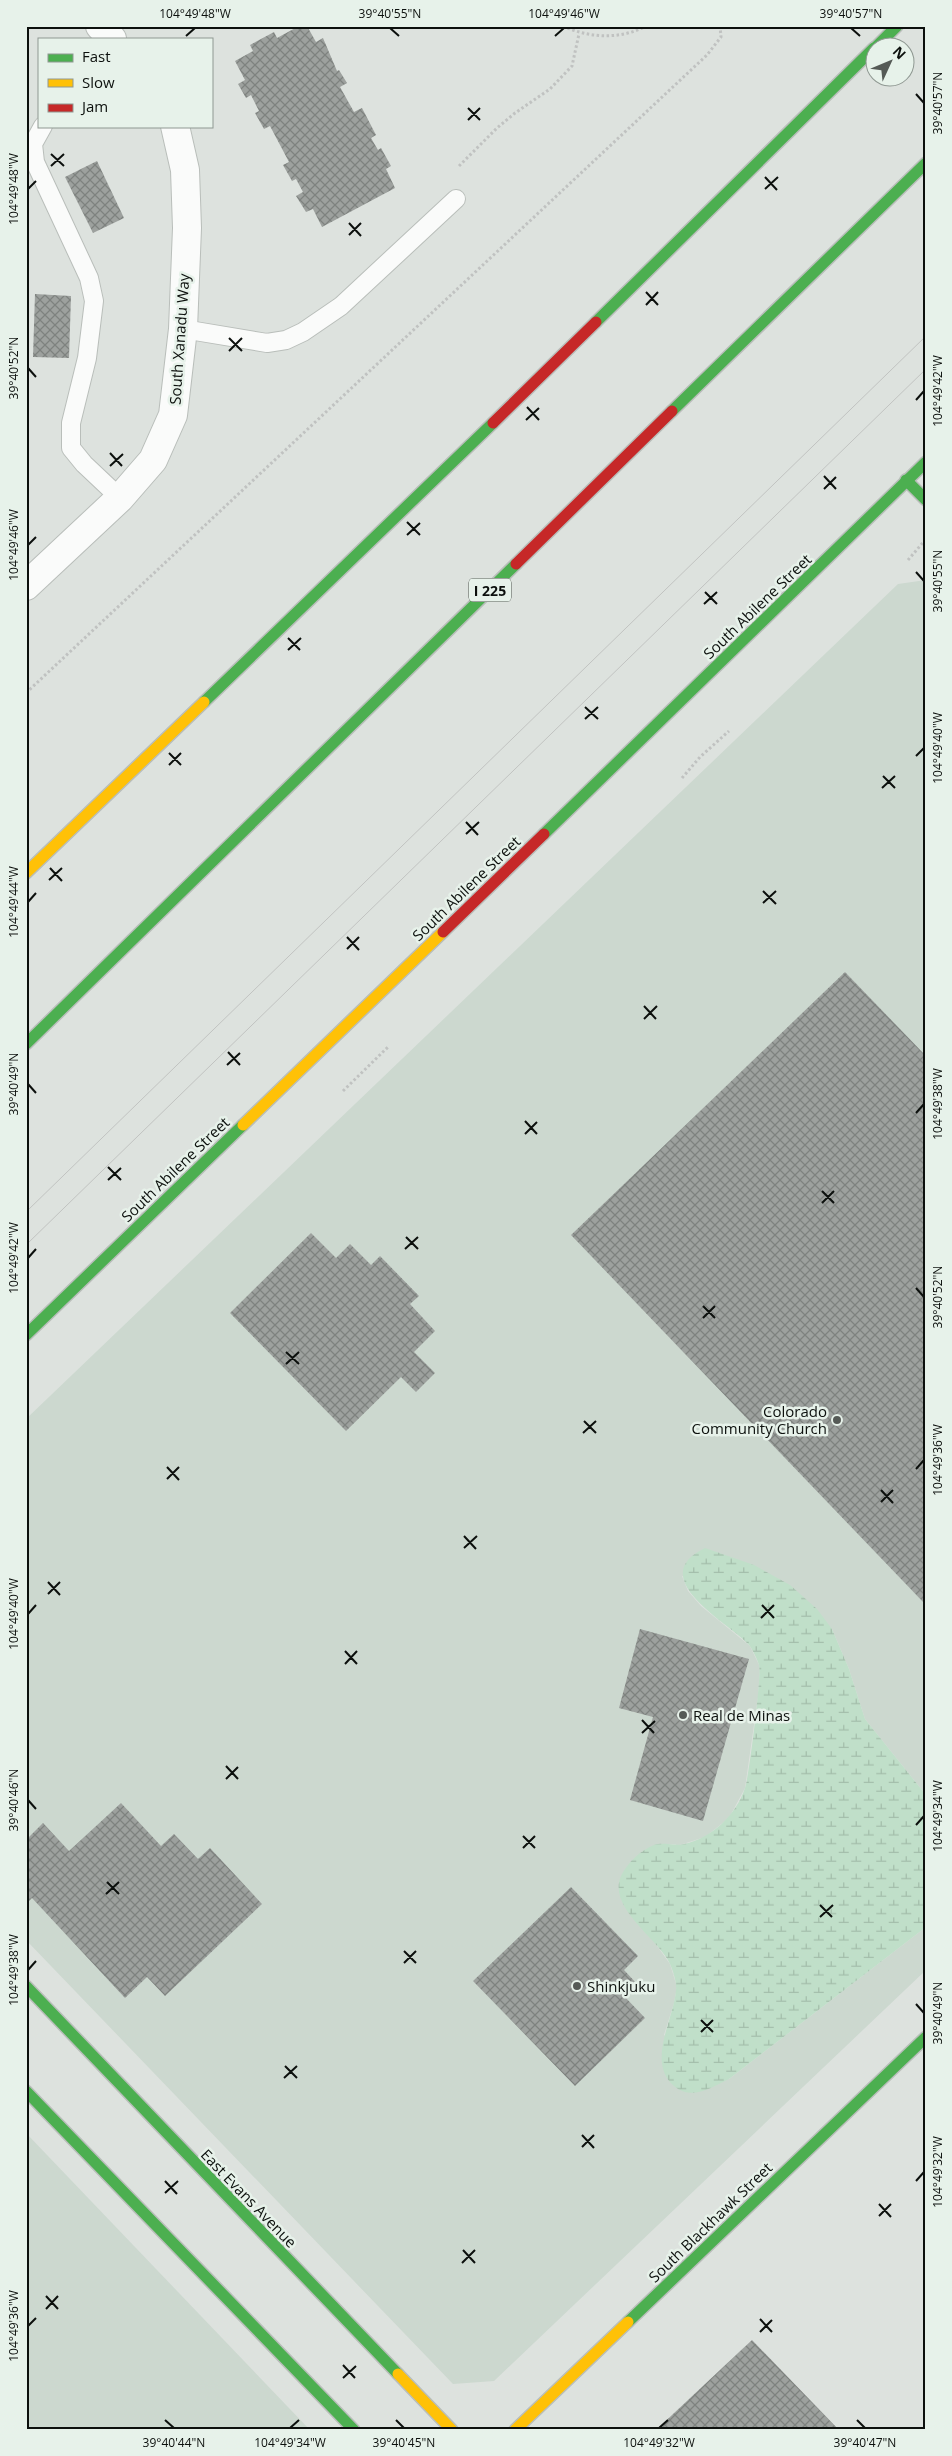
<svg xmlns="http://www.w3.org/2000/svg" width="952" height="2456" font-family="'Open Sans',sans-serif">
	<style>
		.built { fill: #ccd8cf }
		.wetland { fill: url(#wetland-marsh) }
		.building { fill: url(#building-cross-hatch) }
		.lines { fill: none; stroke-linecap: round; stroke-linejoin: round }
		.lane-casing { stroke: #b9beba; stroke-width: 20 }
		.street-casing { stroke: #b9beba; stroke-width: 30 }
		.fast-casing { stroke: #b9beba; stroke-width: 14 }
		.slow-casing { stroke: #b9beba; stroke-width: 14 }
		.jam-casing { stroke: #b9beba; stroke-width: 14 }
		.path { stroke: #c0c2c1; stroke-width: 3; stroke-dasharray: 2.5 2.5; stroke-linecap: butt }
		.lane { stroke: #fafbfa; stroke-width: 18 }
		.street { stroke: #fafbfa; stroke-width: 28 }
		.fast { stroke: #4caf50; stroke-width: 11 }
		.slow { stroke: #ffc107; stroke-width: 11 }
		.jam { stroke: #c62828; stroke-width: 11 }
		.tram { stroke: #c1c3c1; stroke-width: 1 }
		.ticks { fill: none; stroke: #0c100d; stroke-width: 2 }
		.poi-dot { fill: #555a56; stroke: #e7f2ea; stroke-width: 2 }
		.labels { text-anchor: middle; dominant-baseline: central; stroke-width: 5; stroke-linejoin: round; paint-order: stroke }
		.shield { fill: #e7f2ea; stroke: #4e544f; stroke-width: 1 }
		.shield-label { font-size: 14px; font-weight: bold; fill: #0c100d }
		.street-label { font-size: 15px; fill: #0c100d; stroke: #e7f2ea }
		.poi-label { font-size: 15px; fill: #0c100d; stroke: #e7f2ea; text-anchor: start }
		.neatline { fill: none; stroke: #0c100d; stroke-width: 2 }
		.ticks-label { font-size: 12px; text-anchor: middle; fill: #0c100d }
	</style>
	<defs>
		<pattern id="wetland-marsh" width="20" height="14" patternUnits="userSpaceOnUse" patternTransform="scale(1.25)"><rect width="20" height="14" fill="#c0dfc9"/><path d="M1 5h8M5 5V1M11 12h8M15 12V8" fill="none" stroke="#a4beab"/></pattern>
		<pattern id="building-cross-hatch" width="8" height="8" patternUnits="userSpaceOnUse" patternTransform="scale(1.25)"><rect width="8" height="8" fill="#9da19e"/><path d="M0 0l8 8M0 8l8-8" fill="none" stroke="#7e827f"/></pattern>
	</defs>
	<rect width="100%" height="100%" fill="#dde2de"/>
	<g class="built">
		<polygon points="926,580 926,1795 865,1719 849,1669 832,1629 682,1576 688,1591 701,1606 750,1646 760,1667 758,1697 745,1788 729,1818 705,1837 683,1844 654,1845 655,1943 670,1964 677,1987 674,2003 664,2035 729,2079 926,1927 926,1970 494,2381 453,2384 26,1940 26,1419 898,584"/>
		<polygon points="26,2133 310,2430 26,2430"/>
	</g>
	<path class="wetland" d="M 705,1548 L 754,1565 L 790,1585 L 817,1609 L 832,1629 L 849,1669 L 865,1719 L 926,1795 L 926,1927 L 729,2079 C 710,2088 692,2101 674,2086 C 646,2062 674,2019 676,1990 C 677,1983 673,1971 670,1964 C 659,1939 607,1908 621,1876 C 627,1863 641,1850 654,1845 C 663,1842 674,1846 684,1844 C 712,1838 736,1815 745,1788 C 749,1777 762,1672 759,1665 C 757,1659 753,1650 749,1645 C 728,1622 643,1578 705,1548 Z"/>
	<g class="building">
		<polygon points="299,26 307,26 316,42 323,38 337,71 339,70 347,83 340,87 354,112 362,108 376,135 371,138 378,150 381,148 391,166 386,169 395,188 322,227 313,209 306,212 296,196 303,192 296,179 292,181 283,165 289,162 270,126 264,129 255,113 259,111 251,95 246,98 238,84 245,80 235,61 253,51 250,45 274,32 277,38"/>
		<polygon points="97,161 124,218 93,233 65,177"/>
		<polygon points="35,294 71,296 69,358 33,357"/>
		<polygon points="845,972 926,1056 926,1605 571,1235"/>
		<polygon points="311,1233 336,1258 350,1244 371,1265 380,1256 419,1296 410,1304 435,1331 414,1352 435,1373 416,1392 401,1377 346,1431 230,1313"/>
		<polygon points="640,1629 749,1659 703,1821 630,1800 653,1717 619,1708"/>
		<polygon points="121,1803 161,1846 174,1834 198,1859 210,1848 262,1904 165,1996 147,1977 125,1998 32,1898 26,1904 26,1840 43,1823 69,1851"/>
		<polygon points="571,1887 638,1956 624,1970 638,1985 625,1997 645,2018 575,2086 473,1981"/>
		<polygon points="752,2340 839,2430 656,2430"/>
	</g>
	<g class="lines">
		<defs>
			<g id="lane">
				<polyline points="43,126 33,144 35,162 89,278 94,301 87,358 71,423 71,448 84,464 120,498"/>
				<polyline points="183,329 267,343 286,340 303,332 341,306 456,199"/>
			</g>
			<g id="street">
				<polyline points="100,26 112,39"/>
				<polyline points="26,586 120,498 153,460 173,415 183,329 187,228 185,170 175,126"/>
			</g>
			<g id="fast">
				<polyline points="875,48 897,26"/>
				<polyline points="596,322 874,48"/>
				<polyline points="672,411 926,163"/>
				<polyline points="906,480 926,500"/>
				<polyline points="204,702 493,423"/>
				<polyline points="544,834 926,462"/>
				<polyline points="26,1044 516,564"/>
				<polyline points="26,1335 243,1125"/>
				<polyline points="26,1986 398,2374"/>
				<polyline points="26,2091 354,2430"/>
				<polyline points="628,2322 926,2037"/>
			</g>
			<g id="slow">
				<polyline points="26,873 204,702"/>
				<polyline points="243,1125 443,932"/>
				<polyline points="398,2374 452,2430"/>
				<polyline points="515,2430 628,2322"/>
			</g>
			<g id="jam">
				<polyline points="493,423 596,322"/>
				<polyline points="516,564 672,411"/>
				<polyline points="443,932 544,834"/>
			</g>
		</defs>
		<use href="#lane" class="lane-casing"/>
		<use href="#street" class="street-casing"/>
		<use href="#fast" class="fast-casing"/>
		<use href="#slow" class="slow-casing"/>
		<use href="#jam" class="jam-casing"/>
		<g class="path">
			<path d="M 563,26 C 589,38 620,40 646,26"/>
			<polyline points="459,166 497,128 515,113 550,89 572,66 579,34"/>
			<polyline points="908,560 926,539"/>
			<polyline points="26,693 707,55 721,37 720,26"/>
			<polyline points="682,778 700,757 729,731"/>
			<polyline points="343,1091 388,1047"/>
		</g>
		<use href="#lane" class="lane"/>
		<use href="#street" class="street"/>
		<use href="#fast" class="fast"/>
		<use href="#slow" class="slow"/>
		<use href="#jam" class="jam"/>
		<g class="tram">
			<polyline points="26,1212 926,336"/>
			<polyline points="26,1245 926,369"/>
		</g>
	</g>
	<path class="ticks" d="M 390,28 L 399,36M 851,28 L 860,36M 186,36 L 195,28M 555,36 L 564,28M 916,94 L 924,103M 468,108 L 480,120M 468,120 L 480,108M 51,154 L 64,166M 51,166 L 64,154M 765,177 L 777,190M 28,189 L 36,181M 765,189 L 778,177M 349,223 L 361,236M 349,235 L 361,223M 646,292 L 658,305M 646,305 L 658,292M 229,338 L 242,351M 229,351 L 242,338M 28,368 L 36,377M 916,400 L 924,391M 527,407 L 539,420M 526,420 L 539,408M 110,453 L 122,466M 110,466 L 123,454M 824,476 L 836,489M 824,489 L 836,477M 407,522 L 420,535M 407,535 L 420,523M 28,545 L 36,537M 916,572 L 924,581M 705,592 L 717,604M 704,604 L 717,592M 288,638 L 300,650M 288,650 L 301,638M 585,707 L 598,719M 585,719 L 598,707M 169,753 L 181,765M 916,756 L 924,748M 169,765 L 181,753M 883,776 L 895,788M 882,788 L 895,776M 466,822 L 478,835M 466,834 L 479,822M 50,868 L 62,881M 49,880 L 62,868M 763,891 L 776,904M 28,902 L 36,893M 763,903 L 776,891M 347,937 L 359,950M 347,949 L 359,937M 644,1006 L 656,1019M 644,1019 L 657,1006M 228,1052 L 240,1065M 227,1065 L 240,1053M 28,1084 L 36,1093M 916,1113 L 924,1104M 525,1121 L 537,1134M 525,1134 L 537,1122M 108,1167 L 121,1180M 108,1180 L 121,1168M 822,1191 L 834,1203M 822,1203 L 834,1191M 406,1237 L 418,1249M 405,1249 L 418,1237M 28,1258 L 36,1249M 916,1288 L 924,1297M 703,1306 L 715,1318M 703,1318 L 715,1306M 286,1352 L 299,1364M 286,1364 L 299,1352M 584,1421 L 596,1433M 583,1433 L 596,1421M 167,1467 L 179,1480M 916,1469 L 924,1460M 167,1479 L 179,1467M 881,1490 L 893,1503M 881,1502 L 893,1490M 464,1536 L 476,1549M 464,1548 L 477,1536M 48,1582 L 60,1595M 48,1594 L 60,1582M 762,1605 L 774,1618M 28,1614 L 36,1605M 761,1618 L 774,1605M 345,1651 L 357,1664M 345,1664 L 357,1651M 642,1720 L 654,1733M 642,1733 L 655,1721M 226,1766 L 238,1779M 226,1779 L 238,1767M 28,1800 L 36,1809M 916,1825 L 924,1816M 523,1836 L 535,1848M 523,1848 L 535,1836M 107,1882 L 119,1894M 106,1894 L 119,1882M 820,1905 L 832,1917M 820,1917 L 833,1905M 404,1951 L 416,1963M 404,1963 L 416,1951M 28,1970 L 36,1961M 916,2004 L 924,2013M 701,2020 L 713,2032M 701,2032 L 713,2020M 285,2066 L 297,2078M 284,2078 L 297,2066M 582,2135 L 594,2148M 582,2147 L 594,2135M 165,2181 L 177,2194M 916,2181 L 924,2172M 165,2193 L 178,2181M 879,2204 L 891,2217M 879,2216 L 891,2204M 463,2250 L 475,2263M 462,2263 L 475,2250M 46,2296 L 58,2309M 46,2309 L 58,2296M 760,2319 L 772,2332M 28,2326 L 36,2318M 760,2332 L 772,2320M 343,2365 L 355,2378M 343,2378 L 356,2366M 165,2420 L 174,2428M 396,2420 L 404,2428M 857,2420 L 865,2428M 290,2428 L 299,2420M 659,2428 L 668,2420"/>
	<g class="poi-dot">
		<circle cx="837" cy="1420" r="5"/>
		<circle cx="683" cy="1715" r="5"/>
		<circle cx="577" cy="1986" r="5"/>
	</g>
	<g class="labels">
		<rect class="shield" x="469" y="578.5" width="42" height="23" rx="4"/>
		<g class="shield-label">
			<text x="490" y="590">I 225</text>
		</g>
		<g class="street-label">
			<text transform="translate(179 339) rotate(-86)">South Xanadu Way</text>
			<text transform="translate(757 606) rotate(-44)">South Abilene Street</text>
			<text transform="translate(466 888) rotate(-44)">South Abilene Street</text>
			<text transform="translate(175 1169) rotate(-44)">South Abilene Street</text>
			<text transform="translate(249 2198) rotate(46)">East Evans Avenue</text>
			<text transform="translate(710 2222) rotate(-44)">South Blackhawk Street</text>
		</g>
		<g class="poi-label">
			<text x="827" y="1411" text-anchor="end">Colorado<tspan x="827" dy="17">Community Church</tspan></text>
			<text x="693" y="1715">Real de Minas</text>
			<text x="587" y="1986">Shinkjuku</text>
		</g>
	</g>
	<rect width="952" height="2456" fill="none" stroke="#e7f2ea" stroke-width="55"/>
	<rect x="38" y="38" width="175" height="90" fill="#e7f2ea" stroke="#8f9892"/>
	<rect x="48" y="54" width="25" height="8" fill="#4caf50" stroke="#8f9892"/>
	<text x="82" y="62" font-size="15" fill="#0c100d">Fast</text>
	<rect x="48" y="79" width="25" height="8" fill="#ffc107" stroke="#8f9892"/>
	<text x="82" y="88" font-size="15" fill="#0c100d">Slow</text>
	<rect x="48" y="104" width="25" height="8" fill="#c62828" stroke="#8f9892"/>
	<text x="82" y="112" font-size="15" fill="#0c100d">Jam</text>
	<g transform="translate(890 62) rotate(46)"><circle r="24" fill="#e7f2ea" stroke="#8f9892"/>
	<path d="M0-4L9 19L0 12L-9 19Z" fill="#555a56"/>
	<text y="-8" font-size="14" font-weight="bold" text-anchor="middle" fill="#0c100d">N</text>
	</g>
	<rect x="28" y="28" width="896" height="2400" class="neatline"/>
	<g class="ticks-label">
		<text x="195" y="18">104°49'48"W</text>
		<text x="390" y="18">39°40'55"N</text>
		<text x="564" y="18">104°49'46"W</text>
		<text x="851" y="18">39°40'57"N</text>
		<text transform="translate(938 103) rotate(-90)" y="4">39°40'57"N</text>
		<text transform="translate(14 189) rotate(-90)" y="4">104°49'48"W</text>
		<text transform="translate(14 368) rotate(-90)" y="4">39°40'52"N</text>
		<text transform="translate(938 391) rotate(-90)" y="4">104°49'42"W</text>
		<text transform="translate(14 545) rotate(-90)" y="4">104°49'46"W</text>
		<text transform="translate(938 581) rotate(-90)" y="4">39°40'55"N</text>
		<text transform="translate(938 748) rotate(-90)" y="4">104°49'40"W</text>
		<text transform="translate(14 902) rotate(-90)" y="4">104°49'44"W</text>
		<text transform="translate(14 1084) rotate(-90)" y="4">39°40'49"N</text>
		<text transform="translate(938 1104) rotate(-90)" y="4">104°49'38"W</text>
		<text transform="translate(14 1258) rotate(-90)" y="4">104°49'42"W</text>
		<text transform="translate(938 1297) rotate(-90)" y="4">39°40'52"N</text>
		<text transform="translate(938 1460) rotate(-90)" y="4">104°49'36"W</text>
		<text transform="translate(14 1614) rotate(-90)" y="4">104°49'40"W</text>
		<text transform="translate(14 1800) rotate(-90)" y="4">39°40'46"N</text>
		<text transform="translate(938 1816) rotate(-90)" y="4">104°49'34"W</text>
		<text transform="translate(14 1970) rotate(-90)" y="4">104°49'38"W</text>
		<text transform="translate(938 2013) rotate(-90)" y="4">39°40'49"N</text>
		<text transform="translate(938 2172) rotate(-90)" y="4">104°49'32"W</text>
		<text transform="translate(14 2326) rotate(-90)" y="4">104°49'36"W</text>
		<text x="174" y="2447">39°40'44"N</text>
		<text x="290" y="2447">104°49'34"W</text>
		<text x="404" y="2447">39°40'45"N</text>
		<text x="659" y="2447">104°49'32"W</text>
		<text x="865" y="2447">39°40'47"N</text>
	</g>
</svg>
